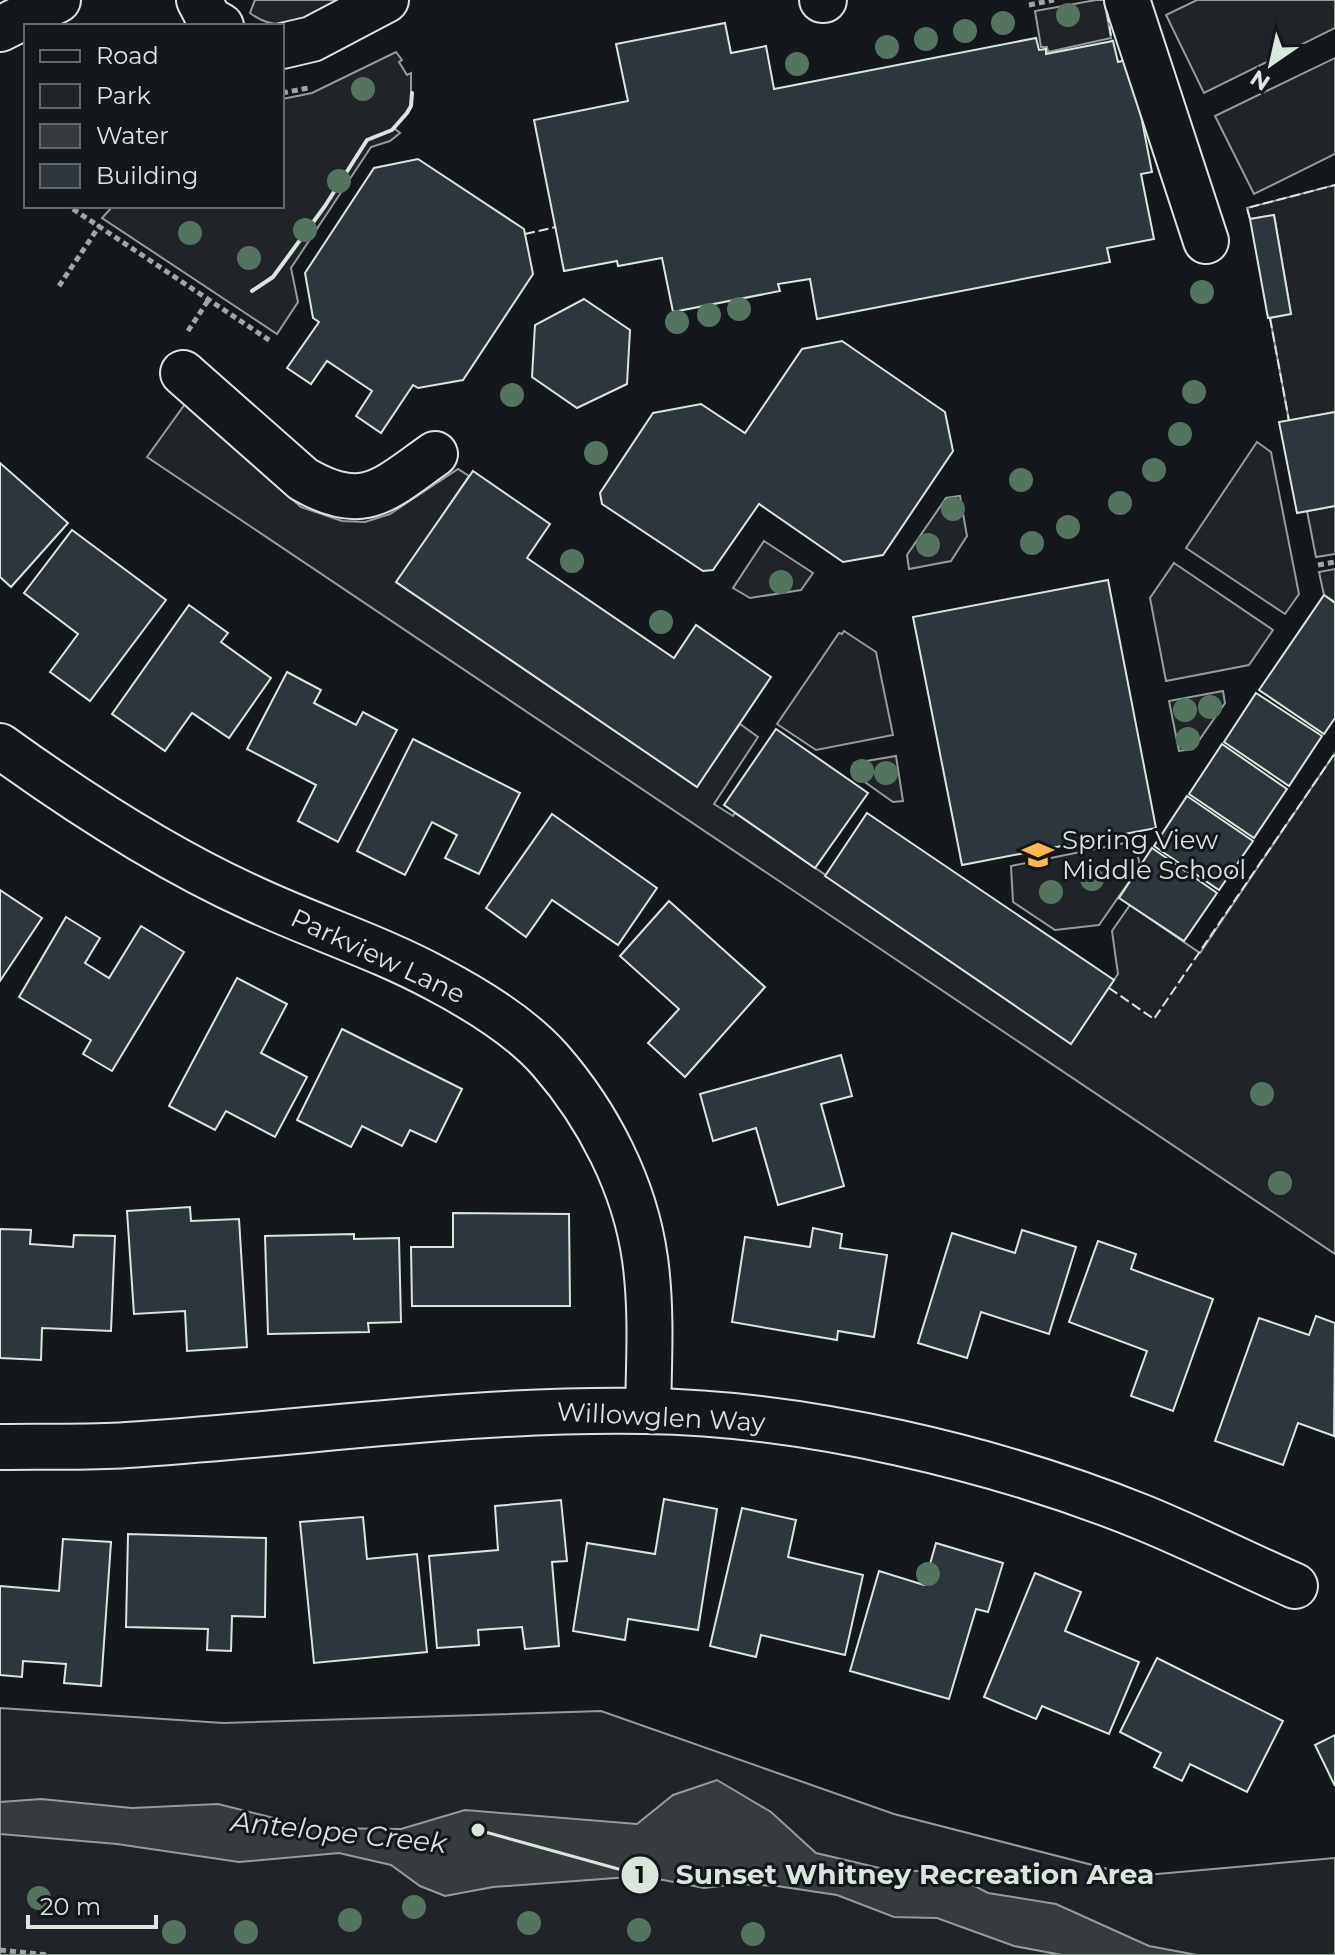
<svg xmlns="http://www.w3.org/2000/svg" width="1335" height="1955" font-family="Montserrat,sans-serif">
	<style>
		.green { fill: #202428; stroke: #939e99; stroke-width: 2 }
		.water { fill: #363b3e; stroke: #939e99; stroke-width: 2 }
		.building { fill: #2c363c; stroke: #d8e6dc; stroke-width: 2 }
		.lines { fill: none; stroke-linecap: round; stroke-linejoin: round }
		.minor-casing { stroke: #d8e6dc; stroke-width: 48 }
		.path { stroke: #9da8a2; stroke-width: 5; stroke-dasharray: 6 4; stroke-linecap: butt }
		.minor { stroke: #14181c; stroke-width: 44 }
		.fence { stroke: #d8e6dc; stroke-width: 2; stroke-dasharray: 10 4; stroke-linecap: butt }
		.wall { stroke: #d8e6dc; stroke-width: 4 }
		.tree { fill: #55745f }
		.labels { text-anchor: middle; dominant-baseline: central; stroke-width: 6; stroke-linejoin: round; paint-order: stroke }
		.poi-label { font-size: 26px; fill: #d8e6dc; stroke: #14181c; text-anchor: start }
		.street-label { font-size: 26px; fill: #d8e6dc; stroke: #14181c }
		.water-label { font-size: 28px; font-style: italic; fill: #d8e6dc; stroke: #14181c }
		.leader { fill: none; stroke: #d8e6dc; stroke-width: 3 }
		.callout-dot { fill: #d8e6dc; stroke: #14181c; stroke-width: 3 }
		.mark-label { font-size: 24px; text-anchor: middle; font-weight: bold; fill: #111 }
		.callout-label { font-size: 28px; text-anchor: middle; font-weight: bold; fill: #d8e6dc; stroke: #14181c; stroke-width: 6; stroke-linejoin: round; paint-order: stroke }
	</style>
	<rect width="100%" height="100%" fill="#14181c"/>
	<g class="green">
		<path d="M 255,0 L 338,0 C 307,16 283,38 250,13 Z"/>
		<polygon points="1096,0 1104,0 1111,38 1048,52 1047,47 1041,47 1035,11"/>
		<polygon points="1197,0 1335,0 1335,28 1204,93 1166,15"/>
		<polygon points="396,52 402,60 399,62 407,75 411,73 411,106 394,128 400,133 390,141 371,147 291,268 298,302 277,334 102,218 113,206 282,206 282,99 312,93"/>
		<polygon points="1335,58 1335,154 1254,194 1215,116"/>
		<polygon points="1335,185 1335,412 1289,421 1270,318 1291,314 1274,215 1250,219 1247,208"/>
		<polygon points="185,404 301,507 342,521 365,522 390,514 458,469 469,476 397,583 696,786 740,724 758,737 714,804 733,816 735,813 1071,1043 1118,974 1112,931 1130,905 1200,953 1335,753 1335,1254 147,457"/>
		<polygon points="1257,442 1271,452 1299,594 1285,614 1186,548"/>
		<polygon points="960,496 967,536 951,561 909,569 907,555 946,498"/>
		<polygon points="1335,506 1335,554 1316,557 1307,511"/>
		<polygon points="764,541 813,573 801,590 750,598 733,588"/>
		<polygon points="1174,563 1273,630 1249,665 1166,681 1150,598"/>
		<polygon points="1335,569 1335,602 1324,595 1319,572"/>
		<polygon points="844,631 876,652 893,735 816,750 777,724 839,633 842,634"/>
		<polygon points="1223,691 1225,703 1193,749 1179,751 1169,701"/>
		<polygon points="896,756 903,801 893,802 855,775 854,763"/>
		<polygon points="1135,841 1140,866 1099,925 1055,930 1013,902 1011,866"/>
		<polygon points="0,1708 223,1723 601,1711 894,1814 1135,1876 1335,1858 1335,1955 0,1955"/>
	</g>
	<polygon class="water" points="717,1780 771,1812 816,1853 888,1870 948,1872 988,1893 1056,1904 1149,1946 1197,1955 1062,1955 1014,1946 937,1918 894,1917 837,1895 777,1886 737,1884 704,1888 643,1876 493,1887 445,1896 420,1886 391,1865 339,1853 239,1862 117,1844 0,1834 0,1802 41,1799 132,1808 218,1804 314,1828 401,1829 465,1810 637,1824 673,1795"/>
	<g class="building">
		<polygon points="725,23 731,53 766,46 774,89 1036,38 1039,50 1046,49 1046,54 1113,41 1118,62 1130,59 1152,172 1141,174 1154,239 1107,248 1110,262 817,319 810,279 778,284 780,291 673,312 662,258 618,266 617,261 564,271 534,120 628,101 616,44"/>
		<polygon points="418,159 524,229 533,274 463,380 418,388 413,385 381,433 356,416 372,391 327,361 311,384 287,368 319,322 313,318 305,273 374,168"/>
		<polygon points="1274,215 1291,314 1268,318 1250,219"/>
		<polygon points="584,299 630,330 627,384 577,408 532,377 535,325"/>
		<polygon points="842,341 945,412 953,451 883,555 843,562 759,504 713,570 703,571 602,504 600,493 653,413 701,404 745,433 802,349"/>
		<polygon points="1335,412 1335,506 1297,513 1279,422"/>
		<polygon points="0,463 68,523 11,587 0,577"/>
		<polygon points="473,471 550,524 527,558 674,658 696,625 771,677 697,787 396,582"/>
		<polygon points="72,530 166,600 90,701 50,672 78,634 24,593"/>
		<polygon points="1108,580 1156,828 962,865 913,617"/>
		<polygon points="1324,595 1335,603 1335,718 1324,734 1259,690"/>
		<polygon points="189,605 228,633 221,642 271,678 229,738 192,713 165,751 112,714"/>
		<polygon points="287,672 321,690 314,703 356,725 363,712 397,730 338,842 298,821 316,785 247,749"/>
		<polygon points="1256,693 1322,736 1289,786 1224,742"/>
		<polygon points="776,729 868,793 815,868 724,805"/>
		<polygon points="413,739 520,793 479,874 445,858 457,835 432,822 405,875 357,851"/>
		<polygon points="1222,744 1287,789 1254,838 1189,794"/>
		<polygon points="1187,796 1253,841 1219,890 1154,846"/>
		<polygon points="867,813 1114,980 1071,1044 825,876"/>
		<polygon points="552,814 657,888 618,945 552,900 526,937 486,908"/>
		<polygon points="1152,848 1217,893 1184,941 1119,898"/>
		<polygon points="0,890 42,918 0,981"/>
		<polygon points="669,901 765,987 685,1077 648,1043 679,1009 620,956"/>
		<polygon points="66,917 100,938 85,963 109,978 141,926 184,952 112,1071 83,1054 91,1040 19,997"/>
		<polygon points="237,978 287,1004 261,1053 307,1077 275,1137 226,1111 215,1130 169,1106"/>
		<polygon points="342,1029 462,1089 436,1142 410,1130 402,1146 362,1126 351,1147 297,1120"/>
		<polygon points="841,1055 852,1096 821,1104 844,1186 778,1205 756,1128 713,1141 700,1094"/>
		<polygon points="190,1207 191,1221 239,1219 247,1347 187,1351 185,1311 134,1314 127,1211"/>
		<polygon points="453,1213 569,1214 570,1306 412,1306 411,1247 453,1247"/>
		<polygon points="813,1228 842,1234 840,1248 887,1255 874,1337 838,1331 837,1340 732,1322 745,1237 810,1247"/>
		<polygon points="0,1229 31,1230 30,1244 73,1247 74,1235 115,1236 111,1331 42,1328 41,1360 0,1358"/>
		<polygon points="1022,1230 1076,1247 1049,1334 981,1312 967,1358 918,1343 952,1233 1015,1253"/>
		<polygon points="354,1234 354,1239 399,1238 401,1322 368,1323 369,1332 268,1334 265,1236"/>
		<polygon points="1098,1241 1136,1254 1131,1269 1213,1299 1173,1411 1131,1396 1147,1351 1069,1322"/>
		<polygon points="1316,1316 1335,1323 1334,1436 1298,1423 1283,1465 1215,1441 1259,1318 1309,1335"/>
		<polygon points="664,1499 717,1509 698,1630 628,1619 625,1640 573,1631 587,1543 655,1554"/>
		<polygon points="561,1500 567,1561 552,1562 559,1646 525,1649 522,1627 478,1630 479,1645 437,1648 429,1556 498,1550 495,1506"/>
		<polygon points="742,1508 796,1520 788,1557 863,1575 845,1655 761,1635 756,1657 710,1646"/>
		<polygon points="363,1517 367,1559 417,1554 427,1652 314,1663 300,1522"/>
		<polygon points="128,1534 266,1538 265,1617 232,1616 231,1651 207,1650 208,1629 126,1627"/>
		<polygon points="63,1539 111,1542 101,1686 64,1683 66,1664 23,1661 22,1677 0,1675 0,1586 59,1591"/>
		<polygon points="936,1543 1003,1563 988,1612 976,1609 949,1699 850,1671 879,1571 924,1585"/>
		<polygon points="1035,1573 1081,1592 1065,1631 1139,1662 1109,1734 1042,1706 1036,1719 984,1697"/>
		<polygon points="1157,1658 1283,1721 1247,1792 1190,1764 1182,1781 1154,1767 1161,1753 1120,1732"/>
		<polygon points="1335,1735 1335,1786 1315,1745"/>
	</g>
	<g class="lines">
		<defs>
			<g id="minor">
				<polyline points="199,0 209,19 221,26"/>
				<polyline points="822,0 824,0"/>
				<polyline points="1127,0 1206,241"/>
				<polyline points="0,29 58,0"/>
				<polyline points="282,46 312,39 386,0"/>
				<path d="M 183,373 L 303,479 C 364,515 385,489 435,454"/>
				<path d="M 0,746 C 79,803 165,859 254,899 C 314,927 380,948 437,979 C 477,1000 520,1026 550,1060 C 598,1115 635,1186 645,1259 C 652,1309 649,1361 648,1411"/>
				<path d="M 0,1447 C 42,1446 85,1448 127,1445 C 300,1434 471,1408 645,1411 C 804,1413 996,1458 1144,1518 C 1195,1539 1245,1564 1295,1586"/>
			</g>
		</defs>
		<use href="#minor" class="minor-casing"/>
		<g class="path">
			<polyline points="1029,5 1054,0"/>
			<polyline points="282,93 308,88"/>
			<polyline points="73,209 272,342"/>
			<polyline points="59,286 100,225"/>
			<polyline points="188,331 209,299"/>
			<polyline points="1318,565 1335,562"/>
			<polyline points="0,1950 48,1955"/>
		</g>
		<use href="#minor" class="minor"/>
		<g class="fence">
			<polyline points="1107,12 1112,41"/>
			<polyline points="1250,219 1247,208 1335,185"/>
			<polyline points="525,234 556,227"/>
			<polyline points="1270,318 1289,421"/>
			<polyline points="1109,988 1154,1019 1335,753"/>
		</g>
		<polyline class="wall" points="252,291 273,277 325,206 367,140 392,130 407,113 411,106 412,93"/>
	</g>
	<g class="tree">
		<circle cx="1068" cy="15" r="12"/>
		<circle cx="1003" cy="23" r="12"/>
		<circle cx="965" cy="31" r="12"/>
		<circle cx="926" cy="39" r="12"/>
		<circle cx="887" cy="47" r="12"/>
		<circle cx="797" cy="64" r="12"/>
		<circle cx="363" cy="89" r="12"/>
		<circle cx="339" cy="181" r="12"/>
		<circle cx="305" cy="230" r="12"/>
		<circle cx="190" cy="233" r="12"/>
		<circle cx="249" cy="258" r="12"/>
		<circle cx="1202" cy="292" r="12"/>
		<circle cx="739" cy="309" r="12"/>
		<circle cx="709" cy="315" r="12"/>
		<circle cx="677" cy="322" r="12"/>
		<circle cx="1194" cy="392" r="12"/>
		<circle cx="512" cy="395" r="12"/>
		<circle cx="1180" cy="434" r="12"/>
		<circle cx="596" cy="453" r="12"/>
		<circle cx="1154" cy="470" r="12"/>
		<circle cx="1021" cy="480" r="12"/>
		<circle cx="1120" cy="503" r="12"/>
		<circle cx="953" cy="509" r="12"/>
		<circle cx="1068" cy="527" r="12"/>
		<circle cx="1032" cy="543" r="12"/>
		<circle cx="928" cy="545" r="12"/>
		<circle cx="572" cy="561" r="12"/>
		<circle cx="781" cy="582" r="12"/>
		<circle cx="661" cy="622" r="12"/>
		<circle cx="1210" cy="707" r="12"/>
		<circle cx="1185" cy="710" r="12"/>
		<circle cx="1188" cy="739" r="12"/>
		<circle cx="862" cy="771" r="12"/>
		<circle cx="886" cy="773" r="12"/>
		<circle cx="1092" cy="879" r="12"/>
		<circle cx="1051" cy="892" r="12"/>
		<circle cx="1262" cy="1094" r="12"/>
		<circle cx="1280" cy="1183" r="12"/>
		<circle cx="928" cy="1574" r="12"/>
		<circle cx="39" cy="1898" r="12"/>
		<circle cx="414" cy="1907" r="12"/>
		<circle cx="350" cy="1920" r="12"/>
		<circle cx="529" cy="1923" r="12"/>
		<circle cx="639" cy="1930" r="12"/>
		<circle cx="174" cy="1932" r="12"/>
		<circle cx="246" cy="1932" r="12"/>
		<circle cx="753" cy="1934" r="12"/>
	</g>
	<defs>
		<symbol id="school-bare" viewBox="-9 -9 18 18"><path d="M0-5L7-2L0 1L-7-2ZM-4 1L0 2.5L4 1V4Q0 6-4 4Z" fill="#ffb74d" stroke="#14181c" stroke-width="2.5" paint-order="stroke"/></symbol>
	</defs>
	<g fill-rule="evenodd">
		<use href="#school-bare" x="1016" y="833" width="44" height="44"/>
	</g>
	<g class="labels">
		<g class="poi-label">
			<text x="1062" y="840">Spring View<tspan x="1062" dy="30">Middle School</tspan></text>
		</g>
		<g class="street-label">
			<text transform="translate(378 956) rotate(25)">Parkview Lane</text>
			<text transform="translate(661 1417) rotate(3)">Willowglen Way</text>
		</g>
		<g class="water-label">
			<text transform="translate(339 1832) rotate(6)">Antelope Creek</text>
		</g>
	</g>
	<path class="leader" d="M478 1830L640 1875"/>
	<g class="callout-dot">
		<circle cx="478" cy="1830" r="8"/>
		<circle cx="640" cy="1875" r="20"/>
	</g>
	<g class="mark-label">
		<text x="640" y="1883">1</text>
	</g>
	<g class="callout-label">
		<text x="915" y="1884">Sunset Whitney Recreation Area</text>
	</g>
	<rect x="24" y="24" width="260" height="184" fill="#14181c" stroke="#626a69" stroke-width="2"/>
	<rect x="40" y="50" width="40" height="12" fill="#14181c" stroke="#626a69" stroke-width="2"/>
	<text x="96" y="64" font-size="24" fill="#d8e6dc">Road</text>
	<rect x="40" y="84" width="40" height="24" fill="#202428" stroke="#626a69" stroke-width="2"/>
	<text x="96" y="104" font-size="24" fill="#d8e6dc">Park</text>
	<rect x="40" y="124" width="40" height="24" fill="#363b3e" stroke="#626a69" stroke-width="2"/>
	<text x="96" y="144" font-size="24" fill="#d8e6dc">Water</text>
	<rect x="40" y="164" width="40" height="24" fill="#2c363c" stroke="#626a69" stroke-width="2"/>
	<text x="96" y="184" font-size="24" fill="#d8e6dc">Building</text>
	<g transform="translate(1271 64) rotate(214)" stroke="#14181c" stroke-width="6" paint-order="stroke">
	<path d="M0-6L14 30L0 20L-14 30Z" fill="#d8e6dc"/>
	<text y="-12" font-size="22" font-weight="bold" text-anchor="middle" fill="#d8e6dc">N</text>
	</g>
	<path d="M28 1915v12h128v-12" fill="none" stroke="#d8e6dc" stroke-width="4"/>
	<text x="40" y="1915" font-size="24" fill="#d8e6dc" stroke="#14181c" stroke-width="6" paint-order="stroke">20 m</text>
</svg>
